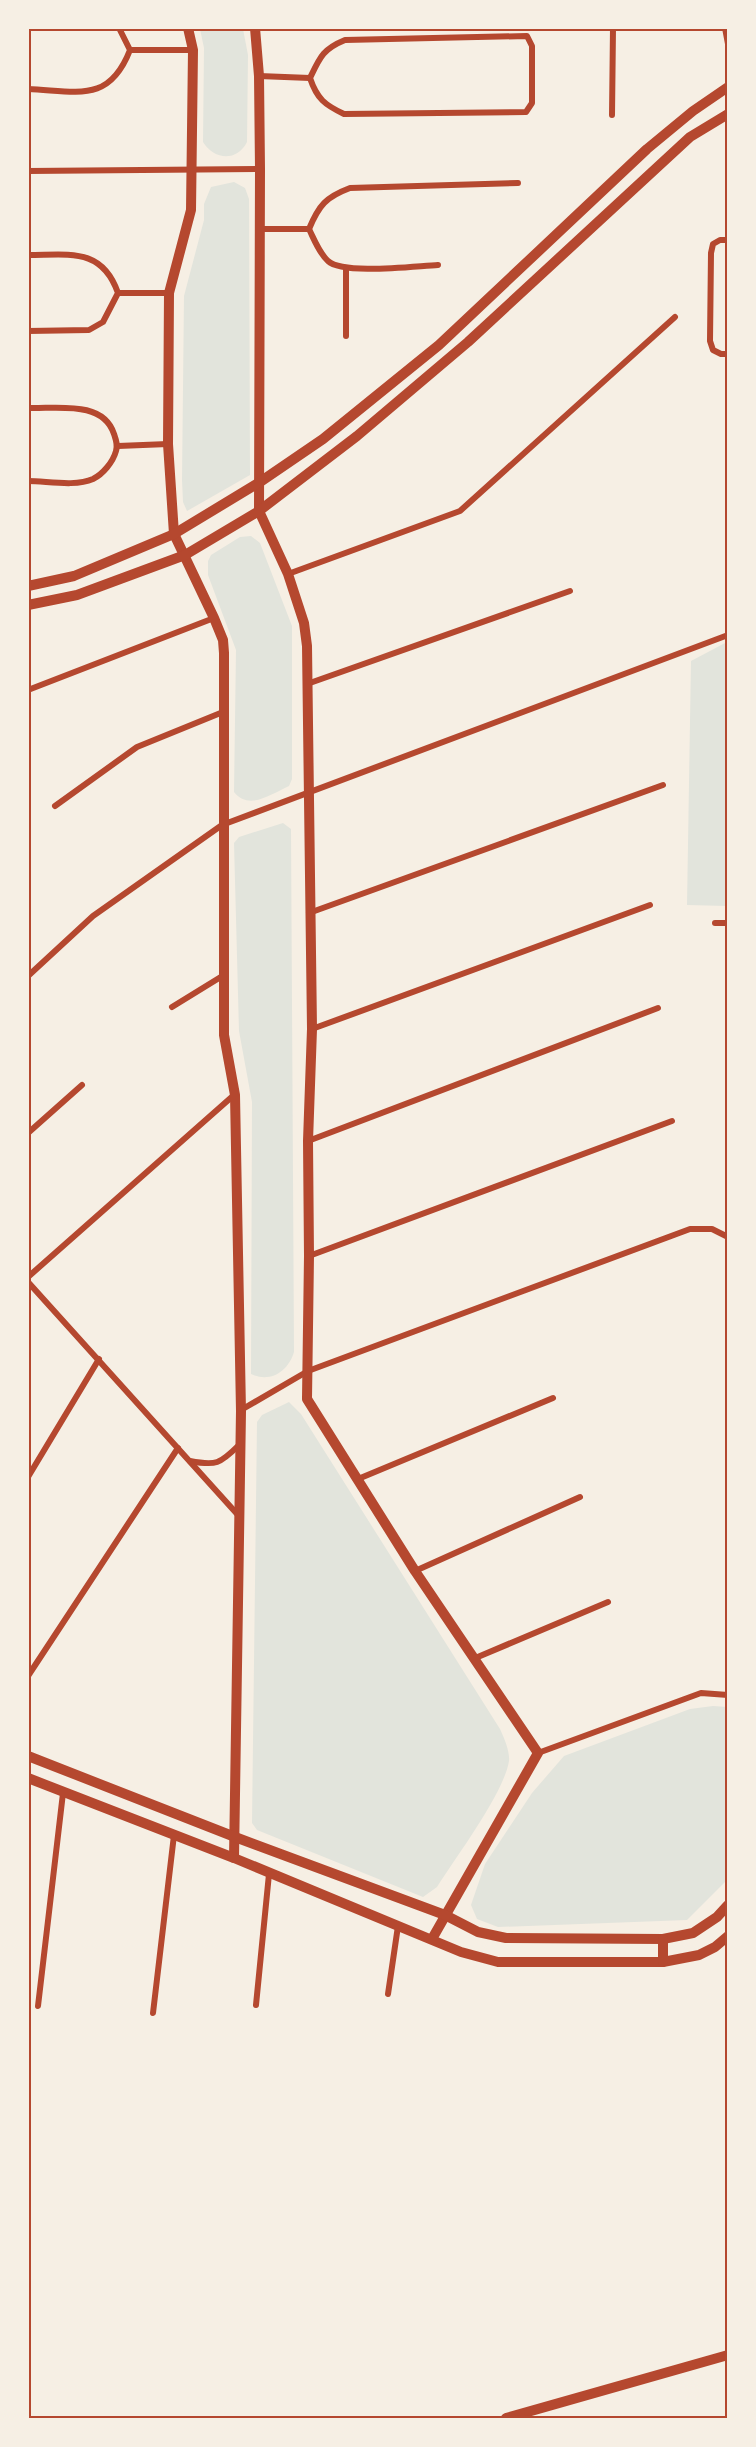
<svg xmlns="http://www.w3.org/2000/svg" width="756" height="2447" font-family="'Roboto Condensed',sans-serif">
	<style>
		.green { fill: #e2e4dc }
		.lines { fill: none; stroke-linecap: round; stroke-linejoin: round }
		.minor { stroke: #b5482f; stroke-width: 6 }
		.tertiary { stroke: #b5482f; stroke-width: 10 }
		.neatline { fill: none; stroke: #b5482f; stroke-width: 2 }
	</style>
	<rect width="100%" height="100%" fill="#f6efe4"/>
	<g class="green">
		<path d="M 200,29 L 243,29 L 248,55 L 247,142 C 237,162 214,160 203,142 L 204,48 Z"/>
		<polygon points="234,182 245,188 249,199 250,475 187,511 183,502 182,480 184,296 204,220 204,204 211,187"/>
		<path d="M 251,536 L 260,543 L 292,626 L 292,779 L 289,786 C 271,794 249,811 234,792 L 236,650 L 208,575 L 208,561 L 211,555 L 240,537 Z"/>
		<polygon points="727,642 727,906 687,905 691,661"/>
		<path d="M 283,823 L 291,829 L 294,1352 C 288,1372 270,1383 251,1374 L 252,1102 L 239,1031 L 234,843 L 239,837 Z"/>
		<path d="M 289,1402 L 301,1414 L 500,1729 C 504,1738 510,1751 509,1761 C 504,1793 456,1857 437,1887 L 423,1897 L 257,1830 L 252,1823 L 257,1422 L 262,1415 Z"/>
		<polygon points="713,1706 727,1707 727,1880 687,1920 498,1927 477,1919 471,1905 485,1864 532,1793 564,1756 690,1709"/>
	</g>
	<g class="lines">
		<g class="minor">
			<polyline points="725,28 728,44"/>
			<path d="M 527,36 L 532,46 L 532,103 L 526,112 L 344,114 C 325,105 317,99 310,78 C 320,57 323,49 345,40 Z"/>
			<polyline points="130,50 193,50"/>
			<polyline points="259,76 310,78"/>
			<path d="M 28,89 C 77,91 109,104 130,50 L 119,28"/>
			<polyline points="612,115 613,28"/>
			<polyline points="28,171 260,169"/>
			<polyline points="260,229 309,229"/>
			<path d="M 309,229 C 319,205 326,197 350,188 L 518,183"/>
			<path d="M 309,229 C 314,239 319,253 328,261 C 343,275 415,266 438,265"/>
			<polyline points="728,240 720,240 713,244 711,253 710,341 713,350 721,354 728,354"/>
			<path d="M 28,255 C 69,255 102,247 118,293 L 103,322 L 89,330 L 28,331"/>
			<polyline points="346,269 346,336"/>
			<polyline points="118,293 169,293"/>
			<path d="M 28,408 C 57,409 103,400 114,434 C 116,440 118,445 116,451 C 113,462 103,474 93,479 C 75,487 47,481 28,481"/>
			<polyline points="118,446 168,444"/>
			<polyline points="288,574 460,511 675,317"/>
			<polyline points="307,684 570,591"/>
			<polyline points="28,690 214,618"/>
			<polyline points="55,806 137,747 223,712"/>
			<polyline points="309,913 663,785"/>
			<polyline points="715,923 728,923"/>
			<polyline points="28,976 93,916 222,825 728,635"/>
			<polyline points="172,1007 224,975"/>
			<polyline points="312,1029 650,905"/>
			<polyline points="28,1133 82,1085"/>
			<polyline points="308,1141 658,1008"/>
			<polyline points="309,1256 672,1121"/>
			<polyline points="28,1277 234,1095"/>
			<polyline points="28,1282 238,1515"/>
			<polyline points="241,1410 308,1371 690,1229 712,1229 728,1237"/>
			<path d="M 190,1461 C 216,1466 220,1464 239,1445"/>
			<polyline points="28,1477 99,1359"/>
			<polyline points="358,1479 553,1398"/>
			<polyline points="415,1571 580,1497"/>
			<polyline points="473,1659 608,1602"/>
			<polyline points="28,1676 178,1448"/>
			<polyline points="538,1753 701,1693 728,1695"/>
			<polyline points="388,1994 398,1926"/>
			<polyline points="256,2005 269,1874"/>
			<polyline points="38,2006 63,1793"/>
			<polyline points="153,2013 174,1835"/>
		</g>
		<g class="tertiary">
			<polyline points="188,28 193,50 191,210 169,293 168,444 174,534 214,618 223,640 224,653 224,1035 235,1095 241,1411 234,1858"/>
			<polyline points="255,28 259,76 260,169 259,511 288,574 304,623 307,646 312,1029 308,1141 309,1256 307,1399 415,1571 538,1753 432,1939"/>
			<polyline points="28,586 74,576 174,534 260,482 323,439 439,345 647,149 693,111 728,87"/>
			<polyline points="28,605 77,595 185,555 259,511 357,436 468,342 690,137 728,114"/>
			<polyline points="28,1756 235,1837 445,1915 478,1932 506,1938 663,1939 693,1933 717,1917 728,1905"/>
			<polyline points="28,1778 234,1858 461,1952 498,1962 663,1962 699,1955 715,1947 728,1936"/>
			<polyline points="663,1962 663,1939"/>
			<polyline points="506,2418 728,2355"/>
		</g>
	</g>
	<rect width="756" height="2447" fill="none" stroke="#f6efe4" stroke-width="60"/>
	<rect x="30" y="30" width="696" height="2387" class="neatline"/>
</svg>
